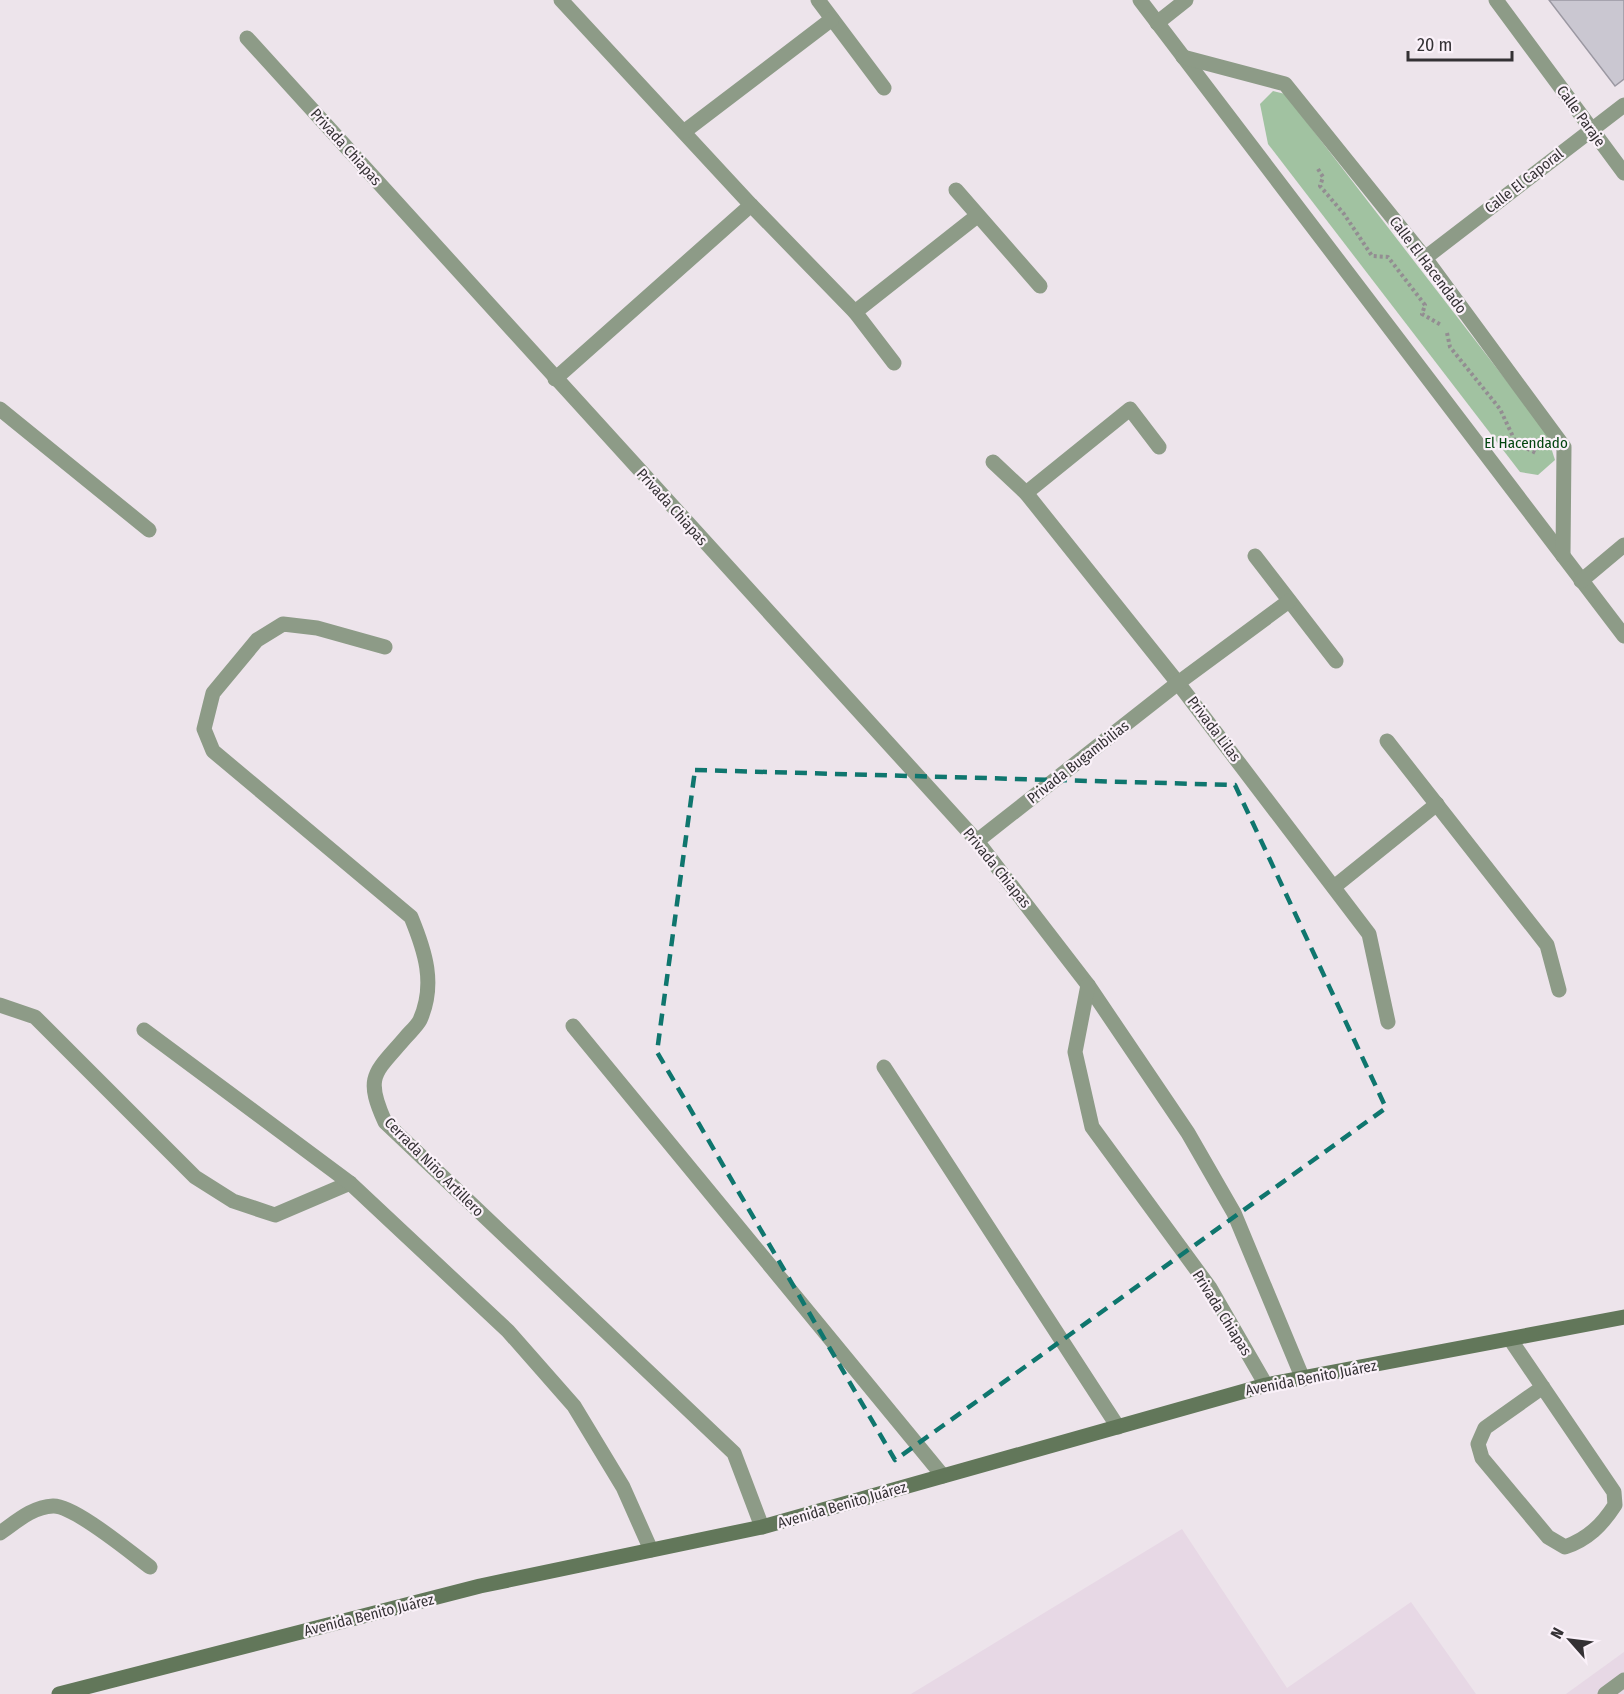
<svg xmlns="http://www.w3.org/2000/svg" width="1624" height="1694" font-family="'Fira Sans Condensed',sans-serif">
	<style>
		.built { fill: #e7d8e5 }
		.green { fill: #a1c2a1 }
		.building { fill: #cac7d1; stroke: #9b98a2; stroke-width: 1.5 }
		.lines { fill: none; stroke-linecap: round; stroke-linejoin: round }
		.path { stroke: #938d92; stroke-width: 4; stroke-dasharray: 3 3; stroke-linecap: butt }
		.lane { stroke: #8d9b87; stroke-width: 15 }
		.street { stroke: #8d9b87; stroke-width: 15 }
		.secondary { stroke: #62775a; stroke-width: 15 }
		.marked { fill: none; stroke: #0f766e; stroke-width: 4.5; stroke-dasharray: 12 8; stroke-linejoin: round }
		.labels { text-anchor: middle; dominant-baseline: central; stroke-width: 4.5; stroke-linejoin: round; paint-order: stroke }
		.street-label { font-size: 15px; fill: #343134; stroke: #faf1f9 }
		.park-label { font-size: 15px; fill: #02450f; stroke: #faf1f9 }
	</style>
	<rect width="100%" height="100%" fill="#ede4eb"/>
	<g class="built">
		<polygon points="1182,1529 1287,1688 1411,1602 1476,1694 911,1694"/>
		<polygon points="1624,1652 1624,1694 1566,1694"/>
	</g>
	<polygon class="green" points="1273,91 1285,94 1546,432 1555,460 1538,475 1520,472 1268,144 1260,104"/>
	<polygon class="building" points="1549,0 1624,0 1624,79 1615,86"/>
	<g class="lines">
		<g class="path">
			<polyline points="1318,169 1323,177 1320,186 1344,214 1372,256 1388,257 1425,305 1422,314 1441,325"/>
			<polyline points="1447,333 1450,347 1500,409 1516,443 1536,453"/>
		</g>
		<g class="lane">
			<polyline points="0,409 149,530"/>
			<path d="M 385,647 L 317,628 L 283,624 L 257,640 L 213,693 L 204,729 L 213,751 L 411,917 C 425,951 436,984 420,1020 C 417,1026 410,1032 405,1038 C 375,1073 364,1076 385,1122 L 734,1453 L 762,1527"/>
			<polyline points="0,1005 35,1017 195,1177 233,1201 275,1215 350,1183"/>
			<polyline points="573,1026 943,1476"/>
			<polyline points="144,1030 350,1183 508,1331 574,1406 623,1487 651,1550"/>
			<polyline points="884,1067 1118,1427"/>
			<path d="M 1510,1339 L 1614,1492 L 1615,1505 C 1602,1525 1588,1539 1565,1547 L 1548,1537 L 1482,1458 L 1478,1444 L 1485,1428 L 1543,1387"/>
			<path d="M 0,1533 C 16,1522 32,1507 53,1506 C 74,1505 131,1553 150,1567"/>
			<polyline points="1605,1694 1624,1680"/>
		</g>
		<g class="street">
			<polyline points="561,0 751,205 855,312 894,363"/>
			<polyline points="818,0 884,88"/>
			<polyline points="1140,0 1624,636"/>
			<polyline points="1496,0 1624,173"/>
			<polyline points="1157,23 1186,0"/>
			<polyline points="247,38 977,841 1088,985 1188,1133 1234,1213 1303,1379"/>
			<polyline points="1183,57 1285,84 1425,258 1564,447 1563,556"/>
			<polyline points="685,131 832,19"/>
			<polyline points="956,190 1040,286"/>
			<polyline points="1425,258 1624,105"/>
			<polyline points="855,312 977,216"/>
			<polyline points="555,379 751,205"/>
			<polyline points="993,462 1026,493 1178,683 1369,934 1388,1022"/>
			<polyline points="1026,493 1130,409 1159,447"/>
			<polyline points="1255,556 1336,661"/>
			<polyline points="1581,581 1624,545"/>
			<polyline points="1387,741 1547,945 1559,990"/>
			<polyline points="977,841 1178,683 1289,601"/>
			<polyline points="1334,887 1437,804"/>
			<polyline points="1088,985 1075,1052 1092,1127 1210,1288 1266,1385"/>
		</g>
		<polyline class="secondary" points="59,1694 480,1586 762,1527 1266,1385 1624,1317"/>
	</g>
	<path class="marked" d="M 695,770 L 1235,785 L 1386,1108 L 895,1460 L 657,1052 Z"/>
	<g class="labels">
		<g class="street-label">
			<text transform="translate(1581 116) rotate(54)">Calle Paraje</text>
			<text transform="translate(346 147) rotate(48)">Privada Chiapas</text>
			<text transform="translate(1524 181) rotate(-38)">Calle El Caporal</text>
			<text transform="translate(1428 265) rotate(53)">Calle El Hacendado</text>
			<text transform="translate(672 507) rotate(48)">Privada Chiapas</text>
			<text transform="translate(1214 729) rotate(53)">Privada Lilas</text>
			<text transform="translate(1078 762) rotate(-38)">Privada Bugambilias</text>
			<text transform="translate(997 868) rotate(51)">Privada Chiapas</text>
			<text transform="translate(434 1167) rotate(45)">Cerrada Niño Artillero</text>
			<text transform="translate(1222 1313) rotate(58)">Privada Chiapas</text>
			<text transform="translate(1311 1378) rotate(-11)">Avenida Benito Juárez</text>
			<text transform="translate(842 1505) rotate(-16)">Avenida Benito Juárez</text>
			<text transform="translate(369 1615) rotate(-14)">Avenida Benito Juárez</text>
		</g>
		<g class="park-label">
			<text x="1526" y="443">El Hacendado</text>
		</g>
	</g>
	<g transform="translate(1570 1640) rotate(298)" stroke="#faf1f9" stroke-width="4.5" paint-order="stroke">
	<path d="M0-4.5L10 22L0 15L-10 22Z" fill="#343134"/>
	<text y="-9" font-size="16" font-weight="bold" text-anchor="middle" fill="#343134">N</text>
	</g>
	<path d="M1408 51v9h104v-9" fill="none" stroke="#343134" stroke-width="3"/>
	<text x="1417" y="51" font-size="18" fill="#343134" stroke="#faf1f9" stroke-width="4.5" paint-order="stroke">20 m</text>
</svg>
